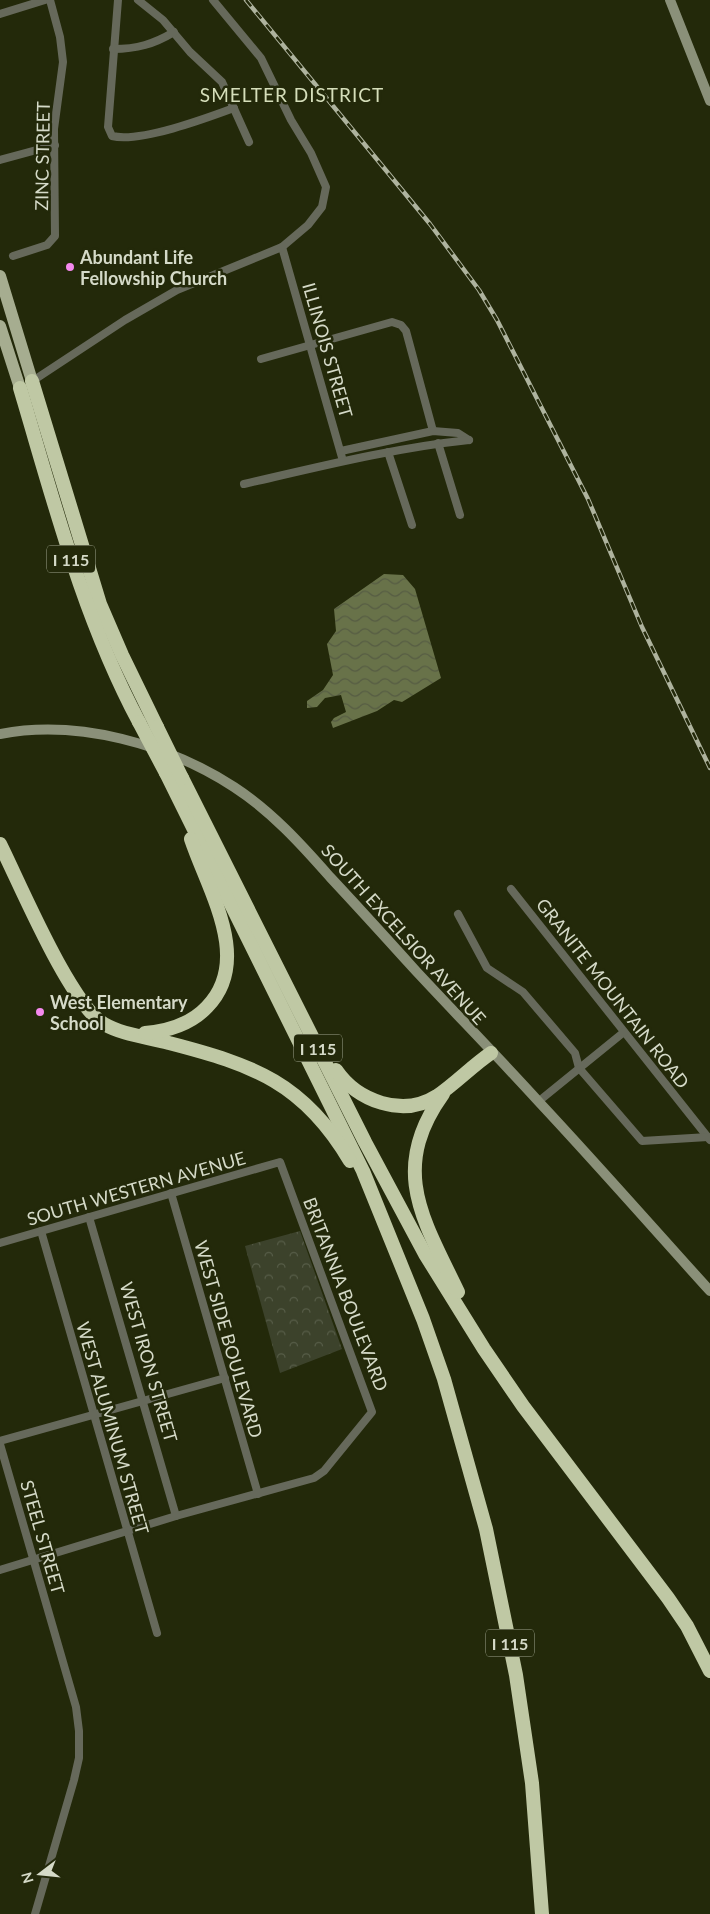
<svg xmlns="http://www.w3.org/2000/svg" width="710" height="1914" font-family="Lato,sans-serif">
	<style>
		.park { fill: url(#park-crowns) }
		.water { fill: url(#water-waves) }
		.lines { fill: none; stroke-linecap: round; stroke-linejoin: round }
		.street { stroke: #66695b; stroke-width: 8 }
		.secondary { stroke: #8a9079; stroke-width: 10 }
		.primary { stroke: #a6ad90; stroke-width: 12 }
		.highway { stroke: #bfc8a4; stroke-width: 14 }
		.rail-casing { stroke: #aeb39e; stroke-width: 4.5 }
		.rail { stroke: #23290a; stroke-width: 2.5; stroke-dasharray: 8; stroke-linecap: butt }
		.highway-bridge { stroke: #bfc8a4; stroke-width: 14 }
		.poi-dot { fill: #f589ef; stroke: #23290a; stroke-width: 2 }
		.labels { text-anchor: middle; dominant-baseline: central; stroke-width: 5; stroke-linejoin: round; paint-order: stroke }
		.shield { fill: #23290a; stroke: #a0a58f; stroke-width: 1 }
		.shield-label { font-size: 16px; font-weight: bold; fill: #d5dac8 }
		.street-label { font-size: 18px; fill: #d5dac8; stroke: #23290a }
		.poi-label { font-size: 18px; font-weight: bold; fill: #d5dac8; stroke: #23290a; text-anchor: start }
		.neighbourhood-label { font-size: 19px; letter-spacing: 1px; fill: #d5deba; stroke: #23290a }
	</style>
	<defs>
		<pattern id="park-crowns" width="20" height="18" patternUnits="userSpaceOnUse" patternTransform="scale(1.25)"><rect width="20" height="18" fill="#3c422b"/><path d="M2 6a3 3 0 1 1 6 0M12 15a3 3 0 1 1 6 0" fill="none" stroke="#575d48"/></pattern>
		<pattern id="water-waves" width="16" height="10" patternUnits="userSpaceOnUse" patternTransform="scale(1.25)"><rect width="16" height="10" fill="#687249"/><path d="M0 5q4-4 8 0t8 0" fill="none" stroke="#565c43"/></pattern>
	</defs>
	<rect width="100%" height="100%" fill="#23290a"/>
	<polygon class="park" points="300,1231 342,1349 280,1373 245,1246"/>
	<polygon class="water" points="384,574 403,575 415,589 441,678 402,702 394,700 377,711 333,728 331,722 334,718 346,712 341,695 325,698 317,707 307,708 307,701 323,690 333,675 327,644 336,631 334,609"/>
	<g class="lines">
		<g class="street">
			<path d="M 118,0 L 108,127 L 112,136 C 140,143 207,118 234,108"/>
			<polyline points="138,0 163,20 190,52 222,82 249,142"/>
			<polyline points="0,14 45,0"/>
			<path d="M 113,49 C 137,49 154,44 174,32"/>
			<polyline points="0,160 55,145"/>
			<polyline points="282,247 343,461"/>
			<polyline points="13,256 47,245 55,236 54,129 63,62 60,37 50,0"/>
			<polyline points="261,359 392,322 401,325 406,331 433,431"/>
			<polyline points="31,382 125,320 177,290 282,247 308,225 322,207 326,187 311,153 291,120 261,58 213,0"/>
			<polyline points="438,443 460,515"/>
			<polyline points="341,451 433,431 458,433 469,440"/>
			<polyline points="388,452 412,525"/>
			<path d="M 244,484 C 318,467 393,448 469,440"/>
			<polyline points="511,889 710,1140"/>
			<polyline points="458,914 487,968 523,992 575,1053 579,1068 642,1141 708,1137"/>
			<polyline points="539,1101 624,1032"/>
			<polyline points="171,1193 258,1494"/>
			<polyline points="89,1217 176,1516"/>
			<polyline points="41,1231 157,1633"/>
			<polyline points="0,1243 280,1162 372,1412 324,1471 314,1478 176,1516 0,1570"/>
			<polyline points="0,1441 225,1378"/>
			<polyline points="0,1444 76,1707 79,1731 79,1758 74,1780 35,1914"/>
		</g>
		<g class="secondary">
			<polyline points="670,0 710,101"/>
			<path d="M 0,734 C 78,719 168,744 234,787 C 271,811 301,844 330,877 C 359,908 388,940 416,971 C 457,1015 499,1058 539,1102 C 597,1164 653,1228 710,1291"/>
		</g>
		<g class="primary">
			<polyline points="0,276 32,381"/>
			<polyline points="0,326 20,388"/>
		</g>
		<g class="highway">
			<polyline points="32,381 100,604 122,655 157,727"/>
			<path d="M 20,388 C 54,502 83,617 139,722"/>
			<polyline points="166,773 363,1171 423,1319 444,1379 486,1529 516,1675 532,1783 542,1914"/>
			<polyline points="182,778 365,1142 425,1254 484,1349 523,1406 668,1598 687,1626 710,1671"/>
			<path d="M 0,844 C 20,884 70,1004 104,1024 C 123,1035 148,1037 169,1043 C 254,1065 304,1083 350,1161"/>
			<path d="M 145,1033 C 168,1031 190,1025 207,1007 C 253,960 208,890 191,839"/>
			<path d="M 336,1070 C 357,1101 403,1118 437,1096 C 456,1083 472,1066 491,1053"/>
			<path d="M 443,1094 C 389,1169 423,1219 458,1292"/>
		</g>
		<defs>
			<polyline id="rail" points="246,0 430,224 479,290 497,320 588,499 642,627 710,768"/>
		</defs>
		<use href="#rail" class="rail-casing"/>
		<use href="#rail" class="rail"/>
		<g class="highway-bridge">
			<polyline points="139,722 166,773"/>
			<polyline points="157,727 182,778"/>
		</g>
	</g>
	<g class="poi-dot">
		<circle cx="70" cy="267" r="5"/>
		<circle cx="40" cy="1012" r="5"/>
	</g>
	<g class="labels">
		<g class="shield">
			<rect x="47" y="545.5" width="48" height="27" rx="4"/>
			<rect x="294" y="1034.5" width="48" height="27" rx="4"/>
			<rect x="486" y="1629.5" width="48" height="27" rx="4"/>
		</g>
		<g class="shield-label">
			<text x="71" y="559">I 115</text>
			<text x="318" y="1048">I 115</text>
			<text x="510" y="1643">I 115</text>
		</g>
		<g class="street-label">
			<text transform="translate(42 156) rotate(-89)">ZINC STREET</text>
			<text transform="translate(328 350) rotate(74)">ILLINOIS STREET</text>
			<text transform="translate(404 934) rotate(48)">SOUTH EXCELSIOR AVENUE</text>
			<text transform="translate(613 993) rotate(52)">GRANITE MOUNTAIN ROAD</text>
			<text transform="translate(136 1188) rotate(-16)">SOUTH WESTERN AVENUE</text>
			<text transform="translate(346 1294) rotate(69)">BRITANNIA BOULEVARD</text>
			<text transform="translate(229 1339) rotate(74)">WEST SIDE BOULEVARD</text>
			<text transform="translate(149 1362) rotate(74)">WEST IRON STREET</text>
			<text transform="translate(113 1428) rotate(74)">WEST ALUMINUM STREET</text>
			<text transform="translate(43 1537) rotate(74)">STEEL STREET</text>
		</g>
		<g class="poi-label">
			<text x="80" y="257">Abundant Life<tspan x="80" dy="21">Fellowship Church</tspan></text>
			<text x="50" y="1002">West Elementary<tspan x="50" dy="21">School</tspan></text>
		</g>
		<g class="neighbourhood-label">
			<text x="292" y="94">SMELTER DISTRICT</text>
		</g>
	</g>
	<g transform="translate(40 1874) rotate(254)" stroke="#23290a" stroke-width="4" paint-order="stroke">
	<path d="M0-4L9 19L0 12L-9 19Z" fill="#d5dac8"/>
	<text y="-8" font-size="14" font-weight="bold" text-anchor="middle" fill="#d5dac8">N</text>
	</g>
</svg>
